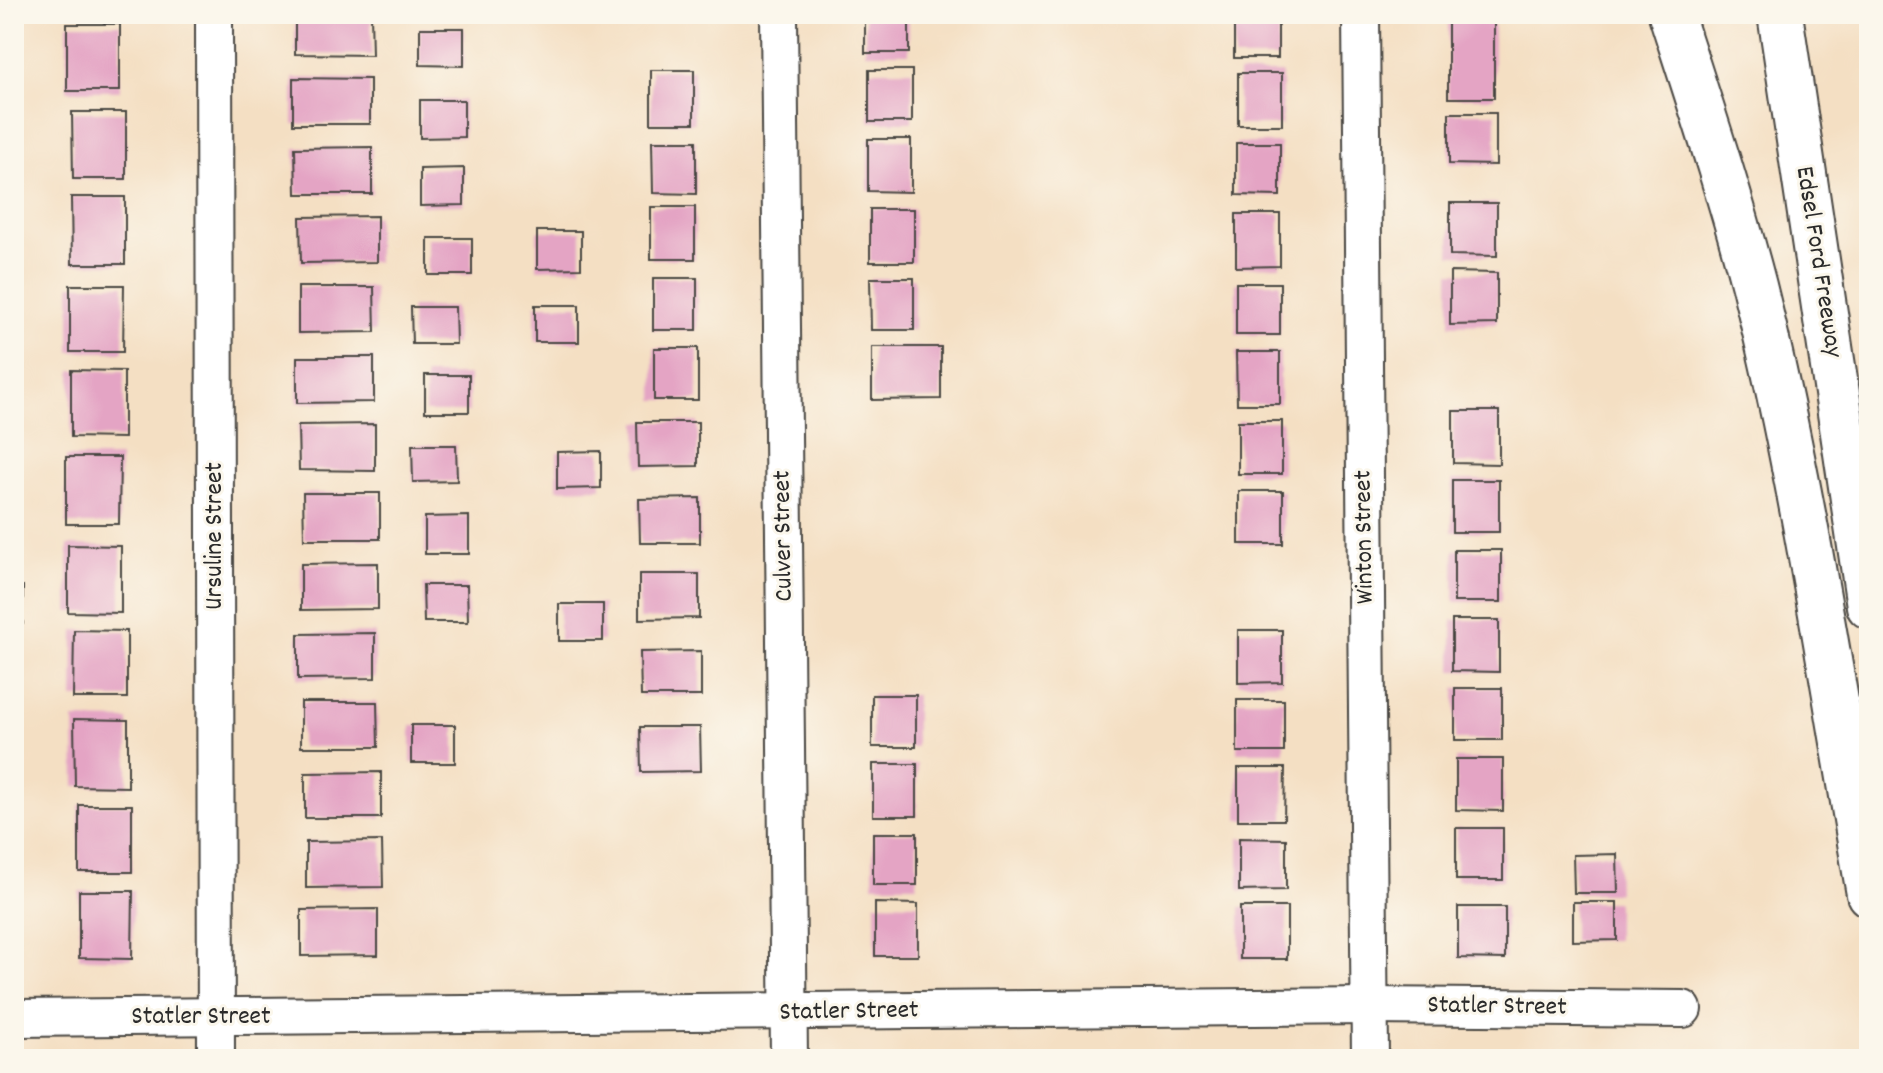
<svg xmlns="http://www.w3.org/2000/svg" width="1883" height="1073" font-family="Dekko,sans-serif">
	<style>
		.building { fill: #e4a4c4 }
		.lines { fill: none; stroke-linecap: round; stroke-linejoin: round }
		.street-casing { stroke: #494642; stroke-width: 40 }
		.highway-casing { stroke: #494642; stroke-width: 48 }
		.street { stroke: #fff; stroke-width: 36 }
		.highway { stroke: #fff; stroke-width: 44 }
		.labels { text-anchor: middle; dominant-baseline: central; stroke-width: 6; stroke-linejoin: round; paint-order: stroke }
		.street-label { font-size: 26px; fill: #2b2b2b; stroke: #fbf7ec }
	</style>
	<rect width="100%" height="100%" fill="#fbf7ec"/>
	<filter id="ink" filterUnits="userSpaceOnUse"><feTurbulence type="fractalNoise" baseFrequency=".0125" numOctaves="2"/><feDisplacementMap in="SourceGraphic" scale="16" xChannelSelector="R" yChannelSelector="G"/><feConvolveMatrix kernelMatrix="1 2 1 2 8 2 1 2 1" color-interpolation-filters="sRGB"/></filter>
	<filter id="wash" filterUnits="userSpaceOnUse"><feTurbulence type="fractalNoise" baseFrequency=".006" numOctaves="4" result="noise"/><feDisplacementMap in="SourceGraphic" scale="32" xChannelSelector="R" yChannelSelector="G"/><feGaussianBlur stdDeviation="1.8" result="paint"/><feColorMatrix in="noise" values="0 0 0 0 0 0 0 0 0 0 0 0 0 0 0 0 0 1.4 0 .05"/><feComposite in="paint" operator="in"/></filter>
	<g filter="url(#wash)">
		<rect width="100%" height="100%" fill="#f4dfc3"/>
		<g id="blocks">
			<g class="building">
				<polygon points="295,14 371,14 372,55 295,54"/>
				<rect x="865" y="14" width="44" height="39"/>
				<rect x="1234" y="14" width="44" height="44"/>
				<rect x="1448" y="20" width="46" height="78"/>
				<rect x="67" y="24" width="53" height="67"/>
				<polygon points="420,28 464,28 464,66 420,65"/>
				<rect x="651" y="70" width="43" height="53"/>
				<rect x="869" y="70" width="43" height="52"/>
				<rect x="1238" y="73" width="44" height="52"/>
				<polygon points="293,78 370,79 370,124 293,124"/>
				<polygon points="420,100 464,100 464,137 420,138"/>
				<polygon points="72,112 126,112 126,179 73,179"/>
				<polygon points="1449,113 1496,113 1496,165 1449,164"/>
				<polygon points="868,139 911,139 911,192 868,191"/>
				<polygon points="652,141 696,141 696,194 653,193"/>
				<polygon points="1236,143 1280,143 1280,196 1236,195"/>
				<polygon points="372,147 372,194 296,194 295,148"/>
				<polygon points="464,168 464,205 420,206 420,169"/>
				<polygon points="71,197 125,197 125,264 72,264"/>
				<polygon points="1450,203 1497,203 1497,256 1450,255"/>
				<rect x="651" y="207" width="44" height="52"/>
				<rect x="870" y="209" width="44" height="53"/>
				<polygon points="1236,214 1280,214 1280,266 1236,267"/>
				<polygon points="377,216 377,262 301,263 300,217"/>
				<polygon points="537,231 581,231 581,268 537,269"/>
				<rect x="428" y="238" width="44" height="37"/>
				<polygon points="1450,272 1497,273 1497,324 1450,325"/>
				<rect x="653" y="278" width="44" height="52"/>
				<polygon points="870,278 914,278 914,330 871,330"/>
				<rect x="1236" y="283" width="44" height="52"/>
				<polygon points="70,285 124,285 123,352 70,352"/>
				<polygon points="298,287 374,287 375,332 298,333"/>
				<rect x="535" y="305" width="44" height="37"/>
				<polygon points="411,307 455,307 456,344 412,344"/>
				<polygon points="872,347 941,347 941,399 872,400"/>
				<rect x="654" y="348" width="44" height="52"/>
				<polygon points="1236,352 1280,352 1280,404 1237,404"/>
				<polygon points="297,357 374,357 374,402 297,403"/>
				<polygon points="71,370 124,371 124,438 71,437"/>
				<rect x="425" y="375" width="44" height="37"/>
				<polygon points="1453,411 1499,411 1499,464 1453,463"/>
				<rect x="14" y="413" width="7" height="37"/>
				<rect x="1238" y="421" width="44" height="53"/>
				<polygon points="637,422 698,422 698,466 638,467"/>
				<polygon points="375,424 375,471 299,470 298,425"/>
				<polygon points="412,445 456,445 457,481 413,482"/>
				<polygon points="601,451 601,488 557,489 557,452"/>
				<polygon points="66,457 120,457 119,524 66,524"/>
				<rect x="1452" y="480" width="47" height="52"/>
				<rect x="1239" y="491" width="44" height="53"/>
				<polygon points="303,493 380,493 380,539 304,539"/>
				<polygon points="700,498 700,543 640,543 639,499"/>
				<polygon points="469,516 469,554 425,554 425,517"/>
				<polygon points="68,545 121,546 121,613 68,612"/>
				<rect x="1454" y="550" width="47" height="52"/>
				<polygon points="378,563 378,609 301,610 301,564"/>
				<polygon points="639,574 699,574 699,618 639,619"/>
				<polygon points="423,585 467,585 468,622 424,622"/>
				<rect x="14" y="586" width="9" height="38"/>
				<rect x="559" y="604" width="44" height="37"/>
				<polygon points="1452,620 1499,620 1499,672 1452,671"/>
				<polygon points="74,630 127,631 127,698 73,698"/>
				<polygon points="1238,630 1282,630 1282,682 1238,683"/>
				<polygon points="375,633 375,678 298,679 298,634"/>
				<polygon points="701,651 701,696 641,696 640,652"/>
				<rect x="14" y="673" width="5" height="37"/>
				<rect x="1455" y="688" width="47" height="52"/>
				<rect x="872" y="695" width="44" height="52"/>
				<rect x="1237" y="700" width="47" height="52"/>
				<polygon points="301,702 377,702 378,747 301,747"/>
				<polygon points="74,719 128,720 128,787 75,786"/>
				<rect x="411" y="725" width="44" height="38"/>
				<polygon points="640,727 700,727 701,771 641,772"/>
				<polygon points="1456,759 1503,759 1503,811 1456,810"/>
				<rect x="873" y="764" width="44" height="52"/>
				<polygon points="1238,768 1285,768 1284,820 1238,820"/>
				<polygon points="381,772 381,818 305,818 305,773"/>
				<rect x="79" y="805" width="53" height="67"/>
				<rect x="1456" y="828" width="47" height="52"/>
				<rect x="873" y="833" width="44" height="52"/>
				<polygon points="1239,838 1286,839 1286,890 1239,891"/>
				<polygon points="382,841 383,887 306,888 306,842"/>
				<polygon points="1617,854 1618,893 1574,893 1573,855"/>
				<polygon points="79,891 133,891 132,959 79,958"/>
				<polygon points="1573,902 1617,902 1617,940 1573,941"/>
				<polygon points="875,903 918,904 918,956 875,956"/>
				<rect x="1240" y="907" width="47" height="52"/>
				<polygon points="1458,907 1505,907 1505,959 1458,958"/>
				<polygon points="378,909 378,955 301,956 301,910"/>
				<polygon points="1505,1054 1505,1059 1456,1059 1456,1055"/>
			</g>
		</g>
	</g>
	<g filter="url(#ink)">
		<use href="#blocks" fill-opacity="0" stroke="#494642" stroke-width="2"/>
		<g class="lines">
			<defs>
				<g id="street">
					<polyline points="214,14 216,1059"/>
					<polyline points="779,14 789,1059"/>
					<polyline points="1361,14 1370,1059"/>
					<polyline points="14,1018 1370,1006 1683,1009"/>
				</g>
				<g id="highway">
					<path d="M 1671,14 C 1700,104 1730,194 1754,286 C 1804,486 1833,691 1869,894"/>
					<polyline points="1780,14 1869,606"/>
				</g>
			</defs>
			<use href="#street" class="street-casing"/>
			<use href="#highway" class="highway-casing"/>
			<use href="#street" class="street"/>
			<use href="#highway" class="highway"/>
		</g>
	</g>
	<g class="labels">
		<g class="street-label">
			<text transform="translate(1818 262) rotate(81)">Edsel Ford Freeway</text>
			<text transform="translate(215 536) rotate(-90)">Ursuline Street</text>
			<text transform="translate(784 536) rotate(-91)">Culver Street</text>
			<text transform="translate(1365 537) rotate(-91)">Winton Street</text>
			<text transform="translate(1497 1007) rotate(1)">Statler Street</text>
			<text transform="translate(849 1012) rotate(-1)">Statler Street</text>
			<text x="201" y="1017">Statler Street</text>
		</g>
	</g>
	<rect width="1883" height="1073" fill="none" stroke="#fbf7ec" stroke-width="48"/>
</svg>
